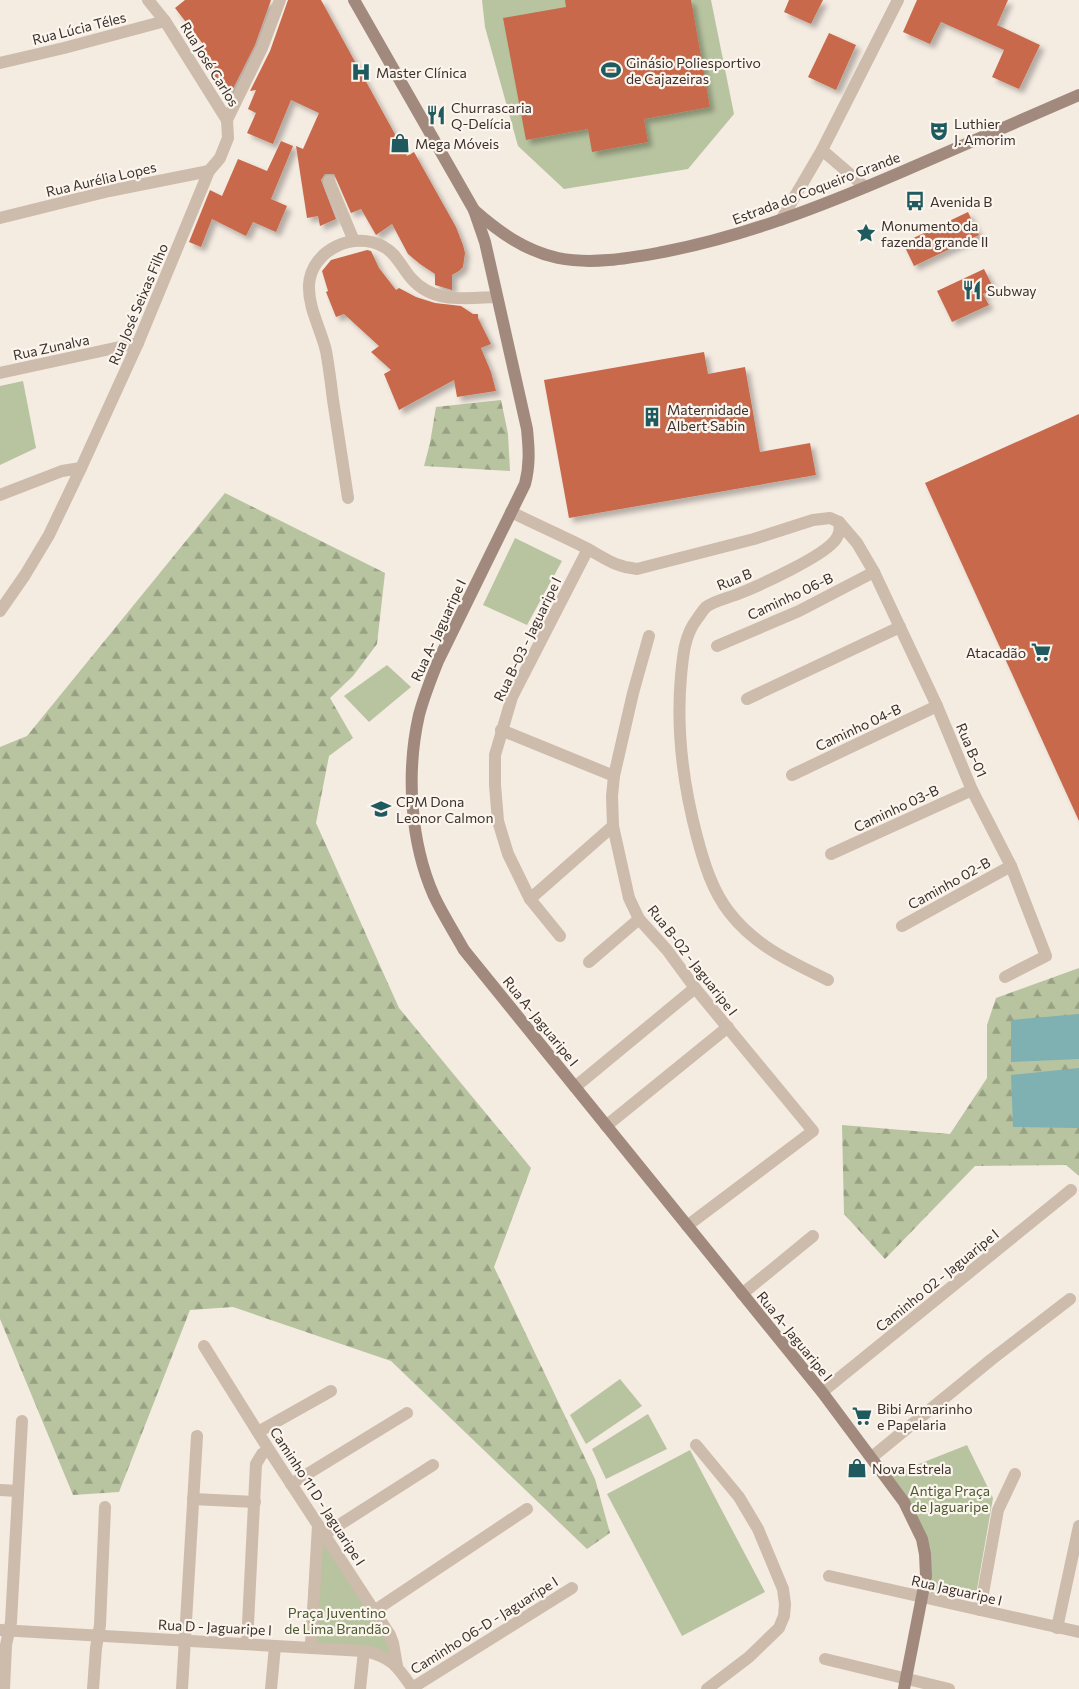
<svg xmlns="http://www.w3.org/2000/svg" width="1079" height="1689" font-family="Commissioner,sans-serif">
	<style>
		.forest { fill: url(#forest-firs) }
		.park { fill: #b8c4a0 }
		.water { fill: #7fb0b2 }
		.building { fill: #c8694b; filter: url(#shadow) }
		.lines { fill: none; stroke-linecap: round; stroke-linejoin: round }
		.street { stroke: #cdbbac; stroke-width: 12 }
		.secondary { stroke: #a18a7d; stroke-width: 12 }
		.labels { text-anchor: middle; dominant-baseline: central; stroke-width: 4.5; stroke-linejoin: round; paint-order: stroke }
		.street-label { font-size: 14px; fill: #3b302b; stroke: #fbf5ee }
		.poi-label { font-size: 14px; fill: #3b302b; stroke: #fbf5ee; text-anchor: start }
		.park-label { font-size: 14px; fill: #4a5a2e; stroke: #fbf5ee }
	</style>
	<defs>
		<pattern id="forest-firs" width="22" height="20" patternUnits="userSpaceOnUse" patternTransform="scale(1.25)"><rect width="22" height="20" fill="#b8c4a0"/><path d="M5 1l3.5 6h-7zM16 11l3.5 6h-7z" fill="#97a083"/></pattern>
		<filter id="shadow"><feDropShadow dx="4.5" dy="4.5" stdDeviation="2.5" flood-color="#0004"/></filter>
	</defs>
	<rect width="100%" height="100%" fill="#f4ebe1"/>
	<g class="forest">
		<polygon points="501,400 508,434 510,471 424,466 430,443 436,407"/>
		<polygon points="225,493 385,573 377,644 353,676 330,698 353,738 329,756 316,823 399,1008 531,1168 494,1267 595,1479 610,1533 587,1549 391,1361 233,1307 190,1310 119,1492 73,1495 0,1319 0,747 27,736"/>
		<polygon points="1079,968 1079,1176 1066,1165 975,1166 885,1259 844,1214 842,1125 950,1134 987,1078 987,1025 996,998"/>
	</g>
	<g class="park">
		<polygon points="482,0 711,0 734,114 688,169 564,189 518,146 485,27"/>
		<polygon points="23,381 36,448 0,465 0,386"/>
		<polygon points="515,538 562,561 527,625 483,605"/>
		<polygon points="387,665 411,687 369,722 344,696"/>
		<polygon points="620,1379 642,1406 586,1444 570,1415"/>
		<polygon points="648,1414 667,1449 606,1479 592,1449"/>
		<polygon points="967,1445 993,1498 976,1595 931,1594 929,1550 891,1475"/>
		<polygon points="690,1450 765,1592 682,1636 607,1494"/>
		<polygon points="312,1537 325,1539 386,1638 391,1654 305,1646"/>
	</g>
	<g class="water">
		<polygon points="1079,1014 1079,1059 1011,1062 1011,1020"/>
		<polygon points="1079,1068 1079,1128 1013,1127 1011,1075"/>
	</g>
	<g class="building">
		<polygon points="185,0 271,0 255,45 231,93 225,93 224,87 209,70 215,65 200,46 203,44 175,8"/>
		<polygon points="288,0 321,0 407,156 414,152 456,227 463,245 465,253 463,267 459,271 452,275 452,290 435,285 435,274 420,264 408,254 392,224 376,235 361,209 351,213 334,174 325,174 321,180 336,219 320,226 318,216 307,218 296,146 303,149 319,113 291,100 273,144 247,133 256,113 248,109 256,90 250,91 270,51"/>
		<polygon points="565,0 691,0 710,107 644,119 648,142 592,152 588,129 526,140 503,18 566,7"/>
		<polygon points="789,0 823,0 811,24 784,12"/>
		<polygon points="917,0 1008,0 997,25 1040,45 1019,89 992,77 1004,50 941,22 930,44 903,32"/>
		<polygon points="829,33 856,45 836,90 808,77"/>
		<polygon points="281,141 293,146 271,199 287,206 276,232 253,222 246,236 212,219 201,247 189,242 210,190 222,196 238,159 267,171"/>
		<polygon points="968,212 979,235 914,266 903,243"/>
		<polygon points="367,250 371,251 379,268 396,290 399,288 416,297 435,303 461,306 473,314 478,314 478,318 491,344 481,348 491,372 496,391 457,397 454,380 399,410 384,374 391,370 371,352 379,346 344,314 336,317 326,292 328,291 322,271 331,260"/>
		<polygon points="984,269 994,289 983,294 989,305 952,322 937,291"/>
		<polygon points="704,352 708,374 745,367 760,452 810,443 816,475 569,518 544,380"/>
		<polygon points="1079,414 1079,821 925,483"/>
	</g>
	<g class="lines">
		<g class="street">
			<polyline points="148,0 165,21 227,120"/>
			<polyline points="0,63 64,48 165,21"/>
			<polyline points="822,150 865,187"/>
			<polyline points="329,181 354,241"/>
			<polyline points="0,218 109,191 209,171"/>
			<polyline points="781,220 822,150 898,0"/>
			<polyline points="0,373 138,343"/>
			<polyline points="0,495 62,471 81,468"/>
			<path d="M 348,498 C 343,466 338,433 333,400 C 331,384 329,367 326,351 C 321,329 308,308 309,285 C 311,250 354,230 384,247 C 396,253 402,268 411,278 C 433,304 466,298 496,297"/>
			<path d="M 511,512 C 537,525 563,536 588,549 C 606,559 616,567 637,569 L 754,539 L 813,520 L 830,518 L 839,522 C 840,529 840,533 836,539 C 825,556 758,586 738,594 C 728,598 714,601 706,607 C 703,610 700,615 697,619 C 684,636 683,656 681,676 C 676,731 683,784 697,837 C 704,863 712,890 729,912 C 755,946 791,962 828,980"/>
			<polyline points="839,522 857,543 874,572 937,706 972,790 1011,866 1046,956 1005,977"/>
			<polyline points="0,611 25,575 49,535 81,468 138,343 209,171 220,158 228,138 227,120 262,48 280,0"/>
			<polyline points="649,636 633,693 614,776 612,796 613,826 629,898 639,919 667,950 695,988 813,1131 687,1226"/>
			<polyline points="717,646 799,611 874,572"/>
			<polyline points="747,699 900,627"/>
			<polyline points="501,730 614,776"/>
			<polyline points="792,775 937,706"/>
			<polyline points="831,854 972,790"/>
			<polyline points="530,899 613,826"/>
			<polyline points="902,926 1011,866"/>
			<polyline points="560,936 530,899 508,854 498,821 495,785 495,755 512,697 588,549"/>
			<polyline points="589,962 639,919"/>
			<polyline points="575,1087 695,988"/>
			<polyline points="606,1126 728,1027"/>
			<polyline points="742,1294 813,1236"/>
			<polyline points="204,1346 269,1450 390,1635 393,1643 397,1666"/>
			<polyline points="822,1392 1071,1190"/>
			<polyline points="258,1432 331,1391"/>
			<polyline points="696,1445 739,1497 758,1529 783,1589 785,1604 784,1616 779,1628 749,1657 707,1689"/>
			<polyline points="872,1457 992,1359 1070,1299"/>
			<polyline points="291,1484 407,1413"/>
			<polyline points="0,1490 18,1491"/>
			<polyline points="193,1499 255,1502"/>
			<polyline points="325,1534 433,1465"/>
			<polyline points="829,1576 1079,1632"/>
			<polyline points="980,1610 998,1510 1015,1474"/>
			<polyline points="374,1611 527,1509"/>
			<polyline points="1057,1628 1079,1526"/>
			<path d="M 0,1630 L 364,1651 C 391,1656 398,1667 413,1689"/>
			<polyline points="247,1644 256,1464 262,1454 269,1450"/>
			<polyline points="311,1648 318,1525"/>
			<polyline points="825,1659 949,1689"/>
			<polyline points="412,1688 572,1588"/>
			<polyline points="4,1689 6,1645 11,1622 22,1421"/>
			<polyline points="93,1689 96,1648 100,1625 105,1507"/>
			<polyline points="182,1689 197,1436"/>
			<polyline points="271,1689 275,1646"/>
			<polyline points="360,1689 364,1651"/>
		</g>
		<g class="secondary">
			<path d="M 354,0 L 474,210 L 485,242 L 527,429 C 529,449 530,465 525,484 L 438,661 C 431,679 424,696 419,715 C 406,772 410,842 434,896 C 443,915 454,932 464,950 L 822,1392 L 904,1502 L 922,1539 L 925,1554 L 926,1576 L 904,1689"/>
			<path d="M 474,210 C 499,232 525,251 558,258 C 593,265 629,258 663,252 C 746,236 822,206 899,173 C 959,147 1019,121 1079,95"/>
		</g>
	</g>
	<defs>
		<symbol id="stadium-bare" viewBox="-9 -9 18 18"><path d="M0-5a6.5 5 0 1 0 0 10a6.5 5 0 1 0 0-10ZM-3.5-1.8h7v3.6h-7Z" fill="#1f5a5e" stroke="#fbf5ee" stroke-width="2.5" paint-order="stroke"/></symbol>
		<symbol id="hospital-bare" viewBox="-9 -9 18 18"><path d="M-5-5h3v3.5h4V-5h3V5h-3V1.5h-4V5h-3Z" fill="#1f5a5e" stroke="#fbf5ee" stroke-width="2.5" paint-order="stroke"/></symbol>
		<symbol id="restaurant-bare" viewBox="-9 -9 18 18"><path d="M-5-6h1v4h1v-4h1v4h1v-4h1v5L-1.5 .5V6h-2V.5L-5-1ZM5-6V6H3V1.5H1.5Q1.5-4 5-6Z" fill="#1f5a5e" stroke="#fbf5ee" stroke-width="2.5" paint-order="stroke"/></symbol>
		<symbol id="theatre-bare" viewBox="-9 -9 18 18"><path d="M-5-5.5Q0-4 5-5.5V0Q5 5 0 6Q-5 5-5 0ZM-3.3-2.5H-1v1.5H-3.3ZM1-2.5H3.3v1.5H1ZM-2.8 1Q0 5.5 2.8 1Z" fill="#1f5a5e" stroke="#fbf5ee" stroke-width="2.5" paint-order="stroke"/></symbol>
		<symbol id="shop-bare" viewBox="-9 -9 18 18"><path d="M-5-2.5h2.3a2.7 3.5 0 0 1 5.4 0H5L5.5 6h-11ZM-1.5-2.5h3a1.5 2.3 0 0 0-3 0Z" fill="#1f5a5e" stroke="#fbf5ee" stroke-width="2.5" paint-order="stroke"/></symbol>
		<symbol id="bus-bare" viewBox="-9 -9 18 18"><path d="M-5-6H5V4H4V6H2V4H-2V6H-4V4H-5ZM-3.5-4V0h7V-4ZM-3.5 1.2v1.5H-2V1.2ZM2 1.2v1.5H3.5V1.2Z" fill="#1f5a5e" stroke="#fbf5ee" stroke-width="2.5" paint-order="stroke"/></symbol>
		<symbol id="sight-bare" viewBox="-9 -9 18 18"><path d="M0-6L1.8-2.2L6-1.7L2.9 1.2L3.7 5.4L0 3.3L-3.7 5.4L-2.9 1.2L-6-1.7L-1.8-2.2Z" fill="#1f5a5e" stroke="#fbf5ee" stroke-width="2.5" paint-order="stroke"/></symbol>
		<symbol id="building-bare" viewBox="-9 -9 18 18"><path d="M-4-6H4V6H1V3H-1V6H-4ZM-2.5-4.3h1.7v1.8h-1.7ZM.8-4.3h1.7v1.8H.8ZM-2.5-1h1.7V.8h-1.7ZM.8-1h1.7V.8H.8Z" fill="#1f5a5e" stroke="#fbf5ee" stroke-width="2.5" paint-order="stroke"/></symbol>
		<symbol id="supermarket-bare" viewBox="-9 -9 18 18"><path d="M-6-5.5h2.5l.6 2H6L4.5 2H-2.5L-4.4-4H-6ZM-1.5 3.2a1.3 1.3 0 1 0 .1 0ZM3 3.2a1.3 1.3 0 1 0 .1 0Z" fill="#1f5a5e" stroke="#fbf5ee" stroke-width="2.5" paint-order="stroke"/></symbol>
		<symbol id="school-bare" viewBox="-9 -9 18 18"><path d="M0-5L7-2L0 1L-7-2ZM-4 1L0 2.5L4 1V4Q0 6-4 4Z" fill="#1f5a5e" stroke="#fbf5ee" stroke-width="2.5" paint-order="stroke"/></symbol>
	</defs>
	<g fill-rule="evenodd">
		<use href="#stadium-bare" x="597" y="56" width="28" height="28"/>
		<use href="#hospital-bare" x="347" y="58" width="28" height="28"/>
		<use href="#restaurant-bare" x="422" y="101" width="28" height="28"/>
		<use href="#theatre-bare" x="925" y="117" width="28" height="28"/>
		<use href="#shop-bare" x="386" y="129" width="28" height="28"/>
		<use href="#bus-bare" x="901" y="187" width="28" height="28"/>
		<use href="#sight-bare" x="852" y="219" width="28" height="28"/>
		<use href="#restaurant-bare" x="958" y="276" width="28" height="28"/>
		<use href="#building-bare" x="638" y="403" width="28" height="28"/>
		<use href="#supermarket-bare" x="1027" y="638" width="28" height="28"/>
		<use href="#school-bare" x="367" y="795" width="28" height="28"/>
		<use href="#supermarket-bare" x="848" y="1402" width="28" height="28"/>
		<use href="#shop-bare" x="843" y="1454" width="28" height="28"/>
	</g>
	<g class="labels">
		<g class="street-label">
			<text transform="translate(79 28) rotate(-14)">Rua Lúcia Téles</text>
			<text transform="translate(210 64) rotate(58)">Rua José Carlos</text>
			<text transform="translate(101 179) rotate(-13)">Rua Aurélia Lopes</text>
			<text transform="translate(816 188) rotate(-21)">Estrada do Coqueiro Grande</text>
			<text transform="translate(138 304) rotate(-67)">Rua José Seixas Filho</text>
			<text transform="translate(51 347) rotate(-12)">Rua Zunalva</text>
			<text transform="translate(734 579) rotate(-22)">Rua B</text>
			<text transform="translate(790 596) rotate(-25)">Caminho 06-B</text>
			<text transform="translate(438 630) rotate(-65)">Rua A- Jaguaripe I</text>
			<text transform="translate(527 639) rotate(-64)">Rua B-03 - Jaguaripe I</text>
			<text transform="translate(858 727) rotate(-25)">Caminho 04-B</text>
			<text transform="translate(972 750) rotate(67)">Rua B-01</text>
			<text transform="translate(896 808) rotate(-25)">Caminho 03-B</text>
			<text transform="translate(949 883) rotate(-29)">Caminho 02-B</text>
			<text transform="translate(693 960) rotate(52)">Rua B-02 - Jaguaripe I</text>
			<text transform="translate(541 1021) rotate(51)">Rua A- Jaguaripe I</text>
			<text transform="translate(937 1280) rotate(-39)">Caminho 02 - Jaguaripe I</text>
			<text transform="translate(795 1336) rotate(51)">Rua A- Jaguaripe I</text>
			<text transform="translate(318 1496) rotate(57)">Caminho 11 D - Jaguaripe I</text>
			<text transform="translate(957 1590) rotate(13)">Rua Jaguaripe I</text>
			<text transform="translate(484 1625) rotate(-32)">Caminho 06-D - Jaguaripe I</text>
			<text transform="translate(215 1627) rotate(3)">Rua D - Jaguaripe I</text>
		</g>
		<g class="poi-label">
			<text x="626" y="62">Ginásio Poliesportivo<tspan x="626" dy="16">de Cajazeiras</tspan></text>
			<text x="376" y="72">Master Clínica</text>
			<text x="451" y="107">Churrascaria<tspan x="451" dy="16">Q-Delícia</tspan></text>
			<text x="954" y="123">Luthier<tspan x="954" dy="16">J. Amorim</tspan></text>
			<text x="415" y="143">Mega Móveis</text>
			<text x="930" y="201">Avenida B</text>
			<text x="881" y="225">Monumento da<tspan x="881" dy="16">fazenda grande II</tspan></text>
			<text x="987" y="290">Subway</text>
			<text x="667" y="409">Maternidade<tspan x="667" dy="16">Albert Sabin</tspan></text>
			<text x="1026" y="652" text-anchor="end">Atacadão</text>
			<text x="396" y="801">CPM Dona<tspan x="396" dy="16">Leonor Calmon</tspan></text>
			<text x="877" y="1408">Bibi Armarinho<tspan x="877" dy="16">e Papelaria</tspan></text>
			<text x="872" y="1468">Nova Estrela</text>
		</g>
		<g class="park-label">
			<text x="950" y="1490">Antiga Praça<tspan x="950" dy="16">de Jaguaripe</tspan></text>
			<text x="337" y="1612">Praça Juventino<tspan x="337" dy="16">de Lima Brandão</tspan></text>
		</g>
	</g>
</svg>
